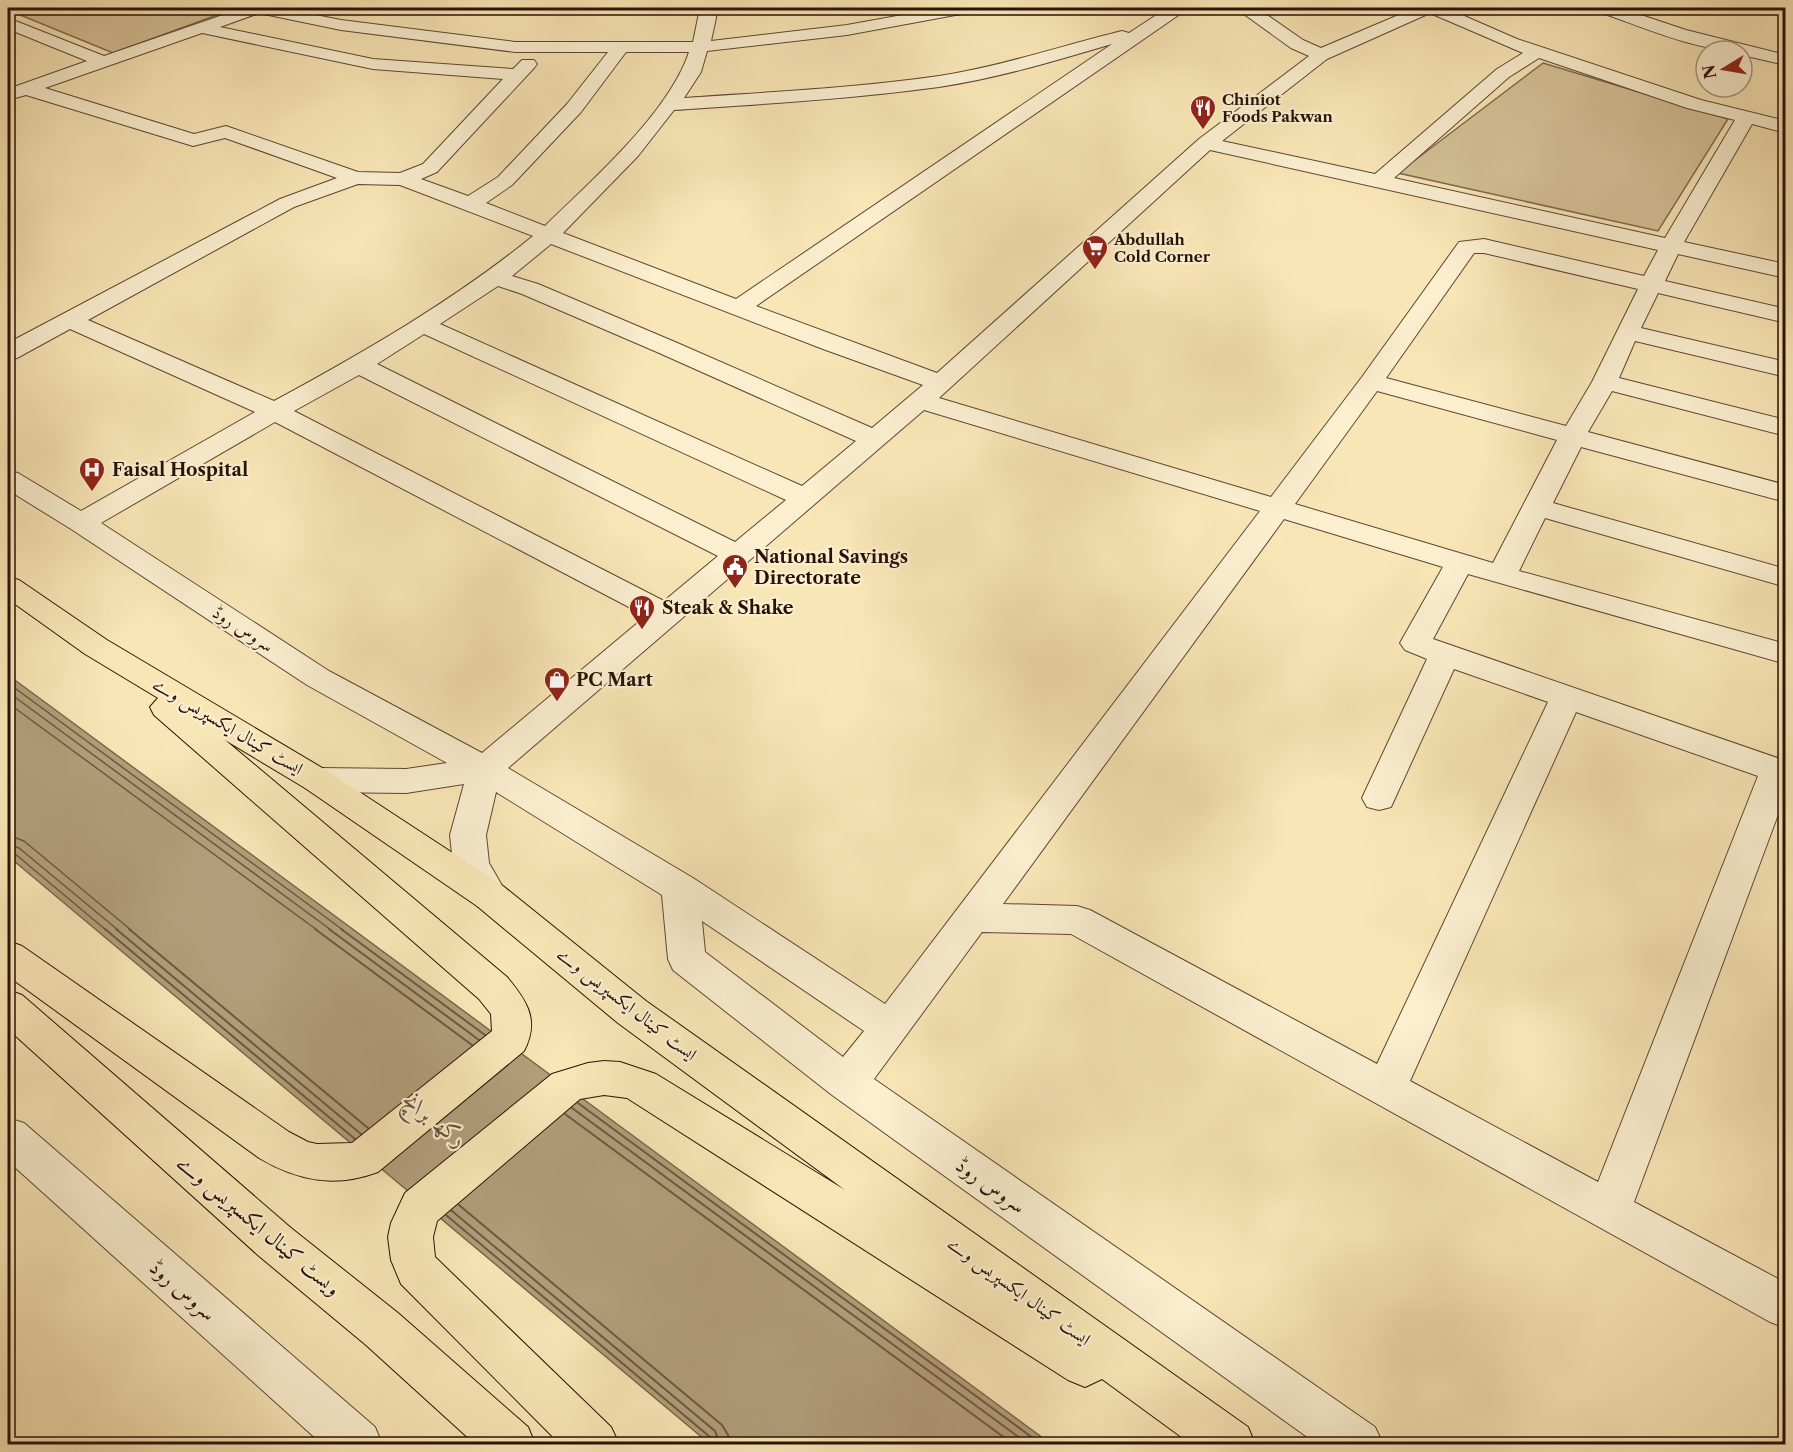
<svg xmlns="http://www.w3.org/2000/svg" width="1793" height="1452" font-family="'Libre Caslon Text',Amiri,serif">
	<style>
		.green { fill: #d6c298; stroke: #806a4e; stroke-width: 1.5 }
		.water { fill: #b29e7a; stroke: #7b664b; stroke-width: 1.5 }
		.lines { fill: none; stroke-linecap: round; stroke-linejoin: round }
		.shore-far1 { stroke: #6e5840; stroke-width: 1.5 }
		.shore { stroke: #6e5840; stroke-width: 2 }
		.minor-casing { stroke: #5d4631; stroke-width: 2 }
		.tertiary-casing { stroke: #5d4631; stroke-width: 2 }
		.primary-casing { stroke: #291105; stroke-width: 2 }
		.minor { fill: #fbefd0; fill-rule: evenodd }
		.tertiary { fill: #fbefd0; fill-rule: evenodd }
		.primary { fill: #f9e6b6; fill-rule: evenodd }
		.labels { text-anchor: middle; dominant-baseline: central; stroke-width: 4.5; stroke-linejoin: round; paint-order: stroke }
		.far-poi-label { font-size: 15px; font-weight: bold; fill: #291105; stroke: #fbefd0; text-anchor: start }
		.poi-label { font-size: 18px; font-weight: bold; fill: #291105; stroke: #fbefd0; text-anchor: start }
		.street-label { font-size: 18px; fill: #291105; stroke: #fbefd0 }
		.near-street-label { font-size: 21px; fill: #291105; stroke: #fbefd0 }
		.near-water-label { font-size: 24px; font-style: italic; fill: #67503a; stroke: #fbefd0 }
	</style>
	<rect width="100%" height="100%" fill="#f9e6b6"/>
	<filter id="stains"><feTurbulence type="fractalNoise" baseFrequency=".00333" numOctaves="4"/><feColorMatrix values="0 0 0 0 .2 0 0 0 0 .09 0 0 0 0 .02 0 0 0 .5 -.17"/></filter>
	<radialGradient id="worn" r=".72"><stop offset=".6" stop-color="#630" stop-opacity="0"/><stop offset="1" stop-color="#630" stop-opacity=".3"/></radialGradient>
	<g class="green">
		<polygon points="8,8 222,8 228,11 113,53 8,10"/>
		<polygon points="1543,63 1728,119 1658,231 1398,173"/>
	</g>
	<polygon class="water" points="8,675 1051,1444 710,1444 8,856"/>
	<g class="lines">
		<g class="shore-far1">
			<polyline points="8,683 343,930"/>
			<polyline points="8,692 331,930"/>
			<polyline points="8,703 317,930"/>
			<polyline points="8,835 24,841 131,930"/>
			<polyline points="8,844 19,848 118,930"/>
			<polyline points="8,852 14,853 106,930"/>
		</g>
		<g class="shore">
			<polyline points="105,929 355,1139"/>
			<polyline points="116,929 361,1134"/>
			<polyline points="129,929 368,1128"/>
			<polyline points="315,929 472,1045"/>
			<polyline points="329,929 479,1040"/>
			<polyline points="341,929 485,1035"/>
			<polyline points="578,1103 1041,1444"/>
			<polyline points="572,1108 1028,1444"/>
			<polyline points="565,1114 1013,1444"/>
			<polyline points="459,1205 722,1425 728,1435 729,1444"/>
			<polyline points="452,1211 715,1431 720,1444"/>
			<polyline points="446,1215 710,1437 713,1444"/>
		</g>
		<defs>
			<g id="minor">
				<path d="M 243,8 L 280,8 L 341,20 L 515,42 L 693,42 L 700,8 L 716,8 L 716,18 L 711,41 L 847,25 L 941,8 L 974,8 L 966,13 L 847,35 L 707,51 L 701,72 L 684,98 C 769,92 855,88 939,76 C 1002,66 1061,46 1122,31 L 1129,33 L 1167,8 L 1185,8 L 1183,12 L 756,306 L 937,373 L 1199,139 L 1309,56 L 1291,48 L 1241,12 L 1239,8 L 1257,8 L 1303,40 L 1321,48 L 1415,8 L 1446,8 L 1517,39 L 1701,100 L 1786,121 L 1786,133 L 1752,124 L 1684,242 L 1786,264 L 1786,278 L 1678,254 L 1665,281 L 1786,309 L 1786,323 L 1658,293 L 1641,328 L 1786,362 L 1786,377 L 1635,341 L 1619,378 L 1786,420 L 1786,436 L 1612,391 L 1588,432 L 1786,485 L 1786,502 L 1581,447 L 1553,503 L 1786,569 L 1786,587 L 1545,518 L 1519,571 L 1786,644 L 1786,664 L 1468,574 L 1433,639 L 1786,761 L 1786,793 L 1634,1202 L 1786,1283 L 1786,1328 L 1770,1322 L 1071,934 L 982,932 L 874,1079 L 1375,1427 L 1383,1444 L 1317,1444 L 832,1095 L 673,970 L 668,959 L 662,895 L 496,792 L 486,835 L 489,863 L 508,896 L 503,906 L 490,910 L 477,906 L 453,864 L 450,835 L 464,784 L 406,793 L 317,792 L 305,788 L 300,780 L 305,772 L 317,768 L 406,769 L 447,763 L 307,685 L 71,529 L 8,490 L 8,471 L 18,473 L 81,511 L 255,412 L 70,329 L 17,358 L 8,360 L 8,343 L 280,199 L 337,178 L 225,138 L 193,146 L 26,95 L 8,100 L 8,89 L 87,61 L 8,29 L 8,18 L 104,56 ZM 259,13 L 341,30 L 515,52 L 608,52 L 567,104 L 498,177 L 468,196 L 421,179 L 437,172 L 534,68 L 537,64 L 534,60 L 522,60 L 513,69 L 373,59 L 220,27 ZM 1430,13 L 1523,53 L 1497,69 L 1375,174 L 1222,141 L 1327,59 ZM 202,33 L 373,69 L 503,79 L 423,164 L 400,173 L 358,172 L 226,126 L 194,134 L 45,88 ZM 1112,44 L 736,299 L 563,233 L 638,156 L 674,110 C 762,104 851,99 939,87 C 998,78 1055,61 1112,44 ZM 626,52 L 689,52 C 669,113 591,181 545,226 L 486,203 L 512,185 L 581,112 ZM 1539,58 L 1687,108 L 1735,120 L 1665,238 L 1394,178 L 1509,77 ZM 1210,150 L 1658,250 L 1644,276 L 1484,239 L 1459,242 L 1362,377 L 1271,497 L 939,398 ZM 358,184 L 400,185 L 533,236 C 453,301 364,352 274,401 L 88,320 L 294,207 ZM 551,244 L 823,349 L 923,385 L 872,428 L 675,342 L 538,284 L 512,276 ZM 1474,253 L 1484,253 L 1638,289 L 1592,382 L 1566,426 L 1386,378 ZM 498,286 L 522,294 L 657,352 L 856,441 L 802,486 L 440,324 ZM 424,334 L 786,500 L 735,542 L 377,364 ZM 359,375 L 718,556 L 664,601 L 294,411 ZM 1377,391 L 1557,440 L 1493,563 L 1295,504 ZM 924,410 L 1260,511 L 885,1004 L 693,878 L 508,768 ZM 275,422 L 646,616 L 482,753 L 329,671 L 101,523 ZM 1284,519 L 1443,567 L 1400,643 L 1405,650 L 1427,659 L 1362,798 L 1367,807 L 1379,810 L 1391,807 L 1454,669 L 1548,702 L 1377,1064 L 1090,910 L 1077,906 L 1003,904 ZM 1576,712 L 1758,776 L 1598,1182 L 1410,1081 ZM 702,921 L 864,1031 L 843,1057 L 705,952 Z"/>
				<polygon points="8,1118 24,1123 375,1427 382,1444 322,1444 8,1161"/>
			</g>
			<path id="tertiary" d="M 1597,8 L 1620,8 L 1686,30 L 1786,55 L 1786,65 L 1742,55 L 1742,51 C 1694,51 1644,27 1599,12 Z"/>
			<g id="primary">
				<path d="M 8,577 L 19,580 L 107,640 L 329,772 L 503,886 L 646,1001 L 1248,1427 L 1255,1444 L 1191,1444 L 1102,1379 L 1085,1387 L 1068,1380 L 627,1098 L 604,1095 L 580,1099 L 437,1221 L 433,1237 L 435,1257 L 611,1427 L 619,1444 L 560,1444 L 401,1284 L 391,1260 L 388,1237 L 391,1223 L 405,1193 L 552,1074 L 588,1063 L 604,1061 L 620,1062 L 656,1074 L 845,1190 L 618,1023 L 477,906 L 305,788 L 225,740 L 507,977 C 527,1001 540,1020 524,1051 L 378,1172 C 335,1188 298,1181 259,1158 L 8,976 L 8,941 L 22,946 L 289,1132 L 308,1142 L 317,1144 L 352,1143 L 492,1031 L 491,1014 L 479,999 L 154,715 L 150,707 L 158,698 L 85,654 L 8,599 Z"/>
				<polygon points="8,990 22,995 291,1228 398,1313 528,1427 535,1444 475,1444 366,1345 259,1256 8,1029"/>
			</g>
		</defs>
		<use href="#minor" class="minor-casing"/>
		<use href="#tertiary" class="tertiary-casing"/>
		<use href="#primary" class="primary-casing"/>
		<use href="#minor" class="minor"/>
		<use href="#tertiary" class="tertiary"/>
		<use href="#primary" class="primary"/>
	</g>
	<defs>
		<symbol id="restaurant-pin" viewBox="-11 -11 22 30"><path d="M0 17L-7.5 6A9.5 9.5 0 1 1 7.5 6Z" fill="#8f2418" stroke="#fbefd0"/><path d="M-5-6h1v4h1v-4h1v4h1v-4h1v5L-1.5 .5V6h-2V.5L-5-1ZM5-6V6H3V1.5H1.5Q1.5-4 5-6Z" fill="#fff"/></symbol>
		<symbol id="supermarket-pin" viewBox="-11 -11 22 30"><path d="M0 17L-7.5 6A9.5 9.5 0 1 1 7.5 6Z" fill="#8f2418" stroke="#fbefd0"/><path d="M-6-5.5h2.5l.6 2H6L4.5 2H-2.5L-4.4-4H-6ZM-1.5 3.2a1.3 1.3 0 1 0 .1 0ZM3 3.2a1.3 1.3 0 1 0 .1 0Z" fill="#fff"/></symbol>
		<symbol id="hospital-pin" viewBox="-11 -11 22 30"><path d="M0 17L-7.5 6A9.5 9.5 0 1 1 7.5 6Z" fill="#8f2418" stroke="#fbefd0"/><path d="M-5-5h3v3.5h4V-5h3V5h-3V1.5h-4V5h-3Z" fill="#fff"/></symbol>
		<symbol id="civic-pin" viewBox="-11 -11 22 30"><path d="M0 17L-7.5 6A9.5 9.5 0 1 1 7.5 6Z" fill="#8f2418" stroke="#fbefd0"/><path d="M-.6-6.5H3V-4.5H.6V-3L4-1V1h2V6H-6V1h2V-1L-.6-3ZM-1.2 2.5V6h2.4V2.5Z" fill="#fff"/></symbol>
		<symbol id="shop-pin" viewBox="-11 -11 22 30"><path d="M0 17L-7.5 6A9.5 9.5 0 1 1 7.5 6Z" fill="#8f2418" stroke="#fbefd0"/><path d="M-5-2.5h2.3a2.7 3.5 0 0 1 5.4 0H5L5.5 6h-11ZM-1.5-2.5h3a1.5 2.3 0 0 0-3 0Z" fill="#fff"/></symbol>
	</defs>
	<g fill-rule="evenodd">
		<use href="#restaurant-pin" x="1188" y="93" width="30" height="40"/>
		<use href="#supermarket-pin" x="1080" y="233" width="30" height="40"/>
		<use href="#hospital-pin" x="77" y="455" width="30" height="40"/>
		<use href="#civic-pin" x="720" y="552" width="30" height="40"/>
		<use href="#restaurant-pin" x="627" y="593" width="30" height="40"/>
		<use href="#shop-pin" x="542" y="665" width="30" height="40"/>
	</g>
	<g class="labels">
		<g class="far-poi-label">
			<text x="1222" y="99">Chiniot<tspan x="1222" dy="17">Foods Pakwan</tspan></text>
			<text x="1114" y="239">Abdullah<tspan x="1114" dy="17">Cold Corner</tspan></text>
		</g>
		<g class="poi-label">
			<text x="112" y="470">Faisal Hospital</text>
			<text x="754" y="557">National Savings<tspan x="754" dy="21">Directorate</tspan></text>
			<text x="662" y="608">Steak &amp; Shake</text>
			<text x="576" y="680">PC Mart</text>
		</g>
		<g class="street-label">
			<text transform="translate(243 629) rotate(33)">سروس روڈ</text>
			<text transform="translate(228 726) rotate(31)">ایسٹ کینال ایکسپریس وے</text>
			<text transform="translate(627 1004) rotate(38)">ایسٹ کینال ایکسپریس وے</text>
			<text transform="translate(1019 1291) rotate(36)">ایسٹ کینال ایکسپریس وے</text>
		</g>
		<g class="near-street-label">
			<text transform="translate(991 1185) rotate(35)">سروس روڈ</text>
			<text transform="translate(259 1225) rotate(40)">ویسٹ کینال ایکسپریس وے</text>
			<text transform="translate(183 1290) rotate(41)">سروس روڈ</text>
		</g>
		<g class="near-water-label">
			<text transform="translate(435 1119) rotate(37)">رکھ برانچ</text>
		</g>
	</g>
	<rect width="1793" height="1452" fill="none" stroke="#f9e6b6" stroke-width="30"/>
	<rect x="9" y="9" width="1775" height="1434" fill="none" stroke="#291105" stroke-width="3"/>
	<rect x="15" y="15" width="1763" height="1422" fill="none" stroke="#291105" stroke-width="1.5"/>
	<g transform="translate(1724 69) rotate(259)"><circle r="28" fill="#fbefd0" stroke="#a7967f" stroke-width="1.5"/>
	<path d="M0-4.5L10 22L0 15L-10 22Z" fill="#8f2418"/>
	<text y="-9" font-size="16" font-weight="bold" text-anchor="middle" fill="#291105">N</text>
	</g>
	<rect width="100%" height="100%" filter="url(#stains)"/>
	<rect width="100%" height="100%" fill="url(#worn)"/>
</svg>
